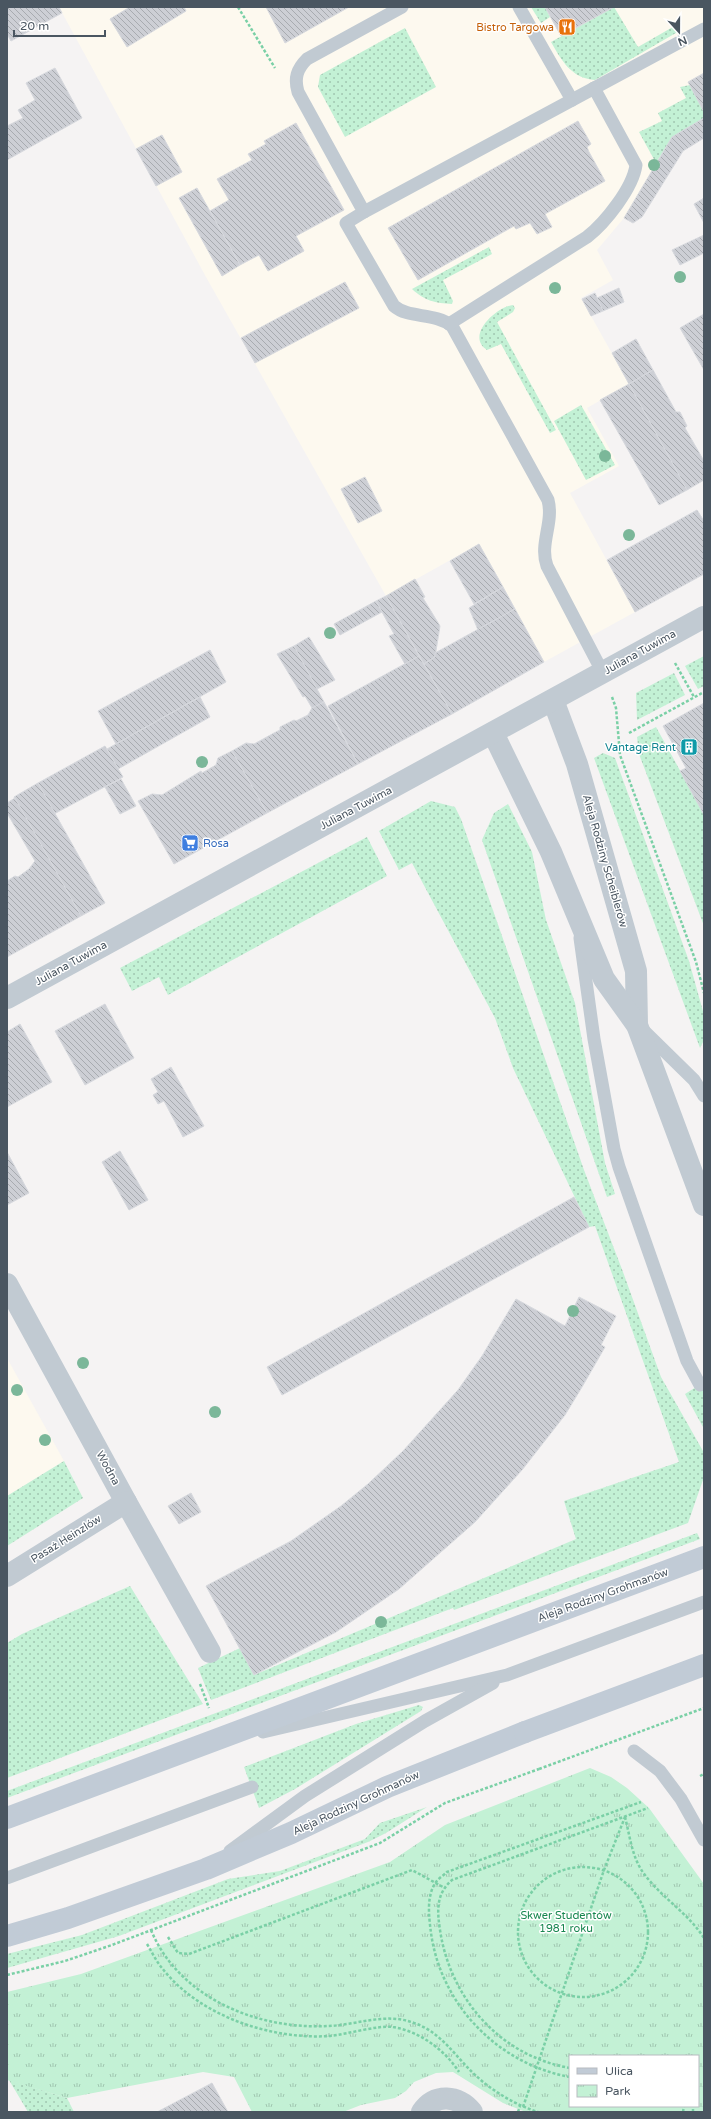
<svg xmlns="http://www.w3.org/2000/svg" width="711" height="2119" font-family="'Varela Round',sans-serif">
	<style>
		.commercial { fill: #fdf9ef }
		.grass { fill: url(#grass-dots) }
		.park { fill: url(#park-tufts); fill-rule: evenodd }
		.building { fill: url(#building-back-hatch); stroke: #d7d9de }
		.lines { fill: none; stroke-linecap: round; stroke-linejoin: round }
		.path { stroke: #7ad0a6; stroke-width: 2.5; stroke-dasharray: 3 2; stroke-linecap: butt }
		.service { stroke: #c1cad2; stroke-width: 13 }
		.minor { stroke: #c1cad2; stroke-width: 22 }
		.tertiary { stroke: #c1cad2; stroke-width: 22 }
		.secondary { stroke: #c1cbd6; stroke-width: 22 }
		.path-bridge { stroke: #7ad0a6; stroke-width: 2.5; stroke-dasharray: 3 2; stroke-linecap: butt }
		.secondary-bridge { stroke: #c1cbd6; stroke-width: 22 }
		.tree { fill: #7bb799 }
		.labels { text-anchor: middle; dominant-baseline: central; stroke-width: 3; stroke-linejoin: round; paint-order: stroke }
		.food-label { font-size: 11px; fill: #c56008; stroke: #fff; text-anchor: end }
		.street-label { font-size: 11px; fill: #4a5661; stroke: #fff }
		.culture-label { font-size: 11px; fill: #0d838f; stroke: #fff; text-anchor: end }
		.shop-label { font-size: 11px; fill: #366cbe; stroke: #fff; text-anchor: start }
		.park-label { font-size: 11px; fill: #17864f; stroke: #fff }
	</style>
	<defs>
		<pattern id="grass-dots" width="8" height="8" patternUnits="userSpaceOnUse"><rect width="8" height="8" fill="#c3f1d5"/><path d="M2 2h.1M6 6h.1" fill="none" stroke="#a0c6b0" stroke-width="1.8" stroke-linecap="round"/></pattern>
		<pattern id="park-tufts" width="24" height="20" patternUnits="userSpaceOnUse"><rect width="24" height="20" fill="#c3f1d5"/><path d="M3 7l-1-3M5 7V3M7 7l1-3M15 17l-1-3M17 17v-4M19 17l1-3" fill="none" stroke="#a0c6b0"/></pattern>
		<pattern id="building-back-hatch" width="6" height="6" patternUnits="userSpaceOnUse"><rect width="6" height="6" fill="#cdcfd5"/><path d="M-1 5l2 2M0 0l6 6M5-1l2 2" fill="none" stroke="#a8abb0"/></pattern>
	</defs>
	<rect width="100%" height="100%" fill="#f5f3f3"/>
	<g class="commercial">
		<polygon points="59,7 704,7 704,118 672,137 624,218 597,250 613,280 581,298 629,384 587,408 619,466 570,493 635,612 544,662 479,544 386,596 206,277"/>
		<polygon points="7,1358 64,1461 7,1496"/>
	</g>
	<g class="grass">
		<polygon points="531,7 545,7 550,17 541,23"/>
		<path d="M 614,7 L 638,47 L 678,24 L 681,30 L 595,80 C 571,78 562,61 551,42 Z"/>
		<polygon points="405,28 436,87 345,137 318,87 320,75"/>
		<polygon points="690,85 704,112 704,118 672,137 656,163 639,132 662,121 658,113 686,98 680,87"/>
		<path d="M 489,247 L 492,254 L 443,280 L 453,301 L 452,304 C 435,303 425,301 412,289 Z"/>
		<path d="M 513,305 L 515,308 L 513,312 L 497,322 L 556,430 L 550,433 L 501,344 L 487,350 C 465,336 496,307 513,305 Z"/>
		<polygon points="581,405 615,465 586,480 554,421"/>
		<polygon points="704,656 704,686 698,689 685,666"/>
		<polygon points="674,673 685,695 637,720 636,693"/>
		<polygon points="656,727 704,814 704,926 639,754 637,737"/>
		<polygon points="603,753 615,758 689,961 704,1015 704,1040 700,1048 594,758"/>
		<polygon points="431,801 455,807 461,819 584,1170 623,1272 661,1377 703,1451 704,1477 688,1523 454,1610 453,1608 211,1700 198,1668 240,1648 254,1675 576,1539 564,1501 679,1462 595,1226 589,1227 513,1068 495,1018 412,863 399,870 379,831"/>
		<polygon points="508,804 532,852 546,920 575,1003 605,1163 615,1194 607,1197 482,840 494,813"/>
		<polygon points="367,837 387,876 168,995 159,977 132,991 120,968"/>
		<polygon points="704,1382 704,1429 685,1394"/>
		<polygon points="64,1461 83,1498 7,1546 7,1496"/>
		<polygon points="697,1533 700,1539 7,1798 7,1791"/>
		<polygon points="130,1586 203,1704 7,1778 7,1643 22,1634"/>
		<polygon points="419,1705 423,1707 421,1711 295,1789 259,1808 244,1767 356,1724"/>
		<polygon points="427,1807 386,1833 368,1842 119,1936 7,1968 7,1954 82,1935 228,1879 280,1871 365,1839 380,1823"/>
		<polygon points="9,2080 67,2098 74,2112 28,2112"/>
	</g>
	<path class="park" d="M 590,1768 L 611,1777 L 627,1788 L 649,1808 L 704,1884 L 704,2112 L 526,2112 L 503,2103 L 453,2072 L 436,2073 L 414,2082 L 406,2091 L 395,2098 L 361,2105 L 343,2112 L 252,2112 L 234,2077 L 203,2072 L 67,2098 L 7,2080 L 7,1992 L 81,1974 L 390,1862 L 445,1825 ZM 570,2056 L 698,2056 L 698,2106 L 570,2106 Z"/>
	<g class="building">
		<polygon points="7,7 59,7 62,13 11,41 7,34"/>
		<polygon points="130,7 184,7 186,11 127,47 110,19"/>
		<polygon points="266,7 349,7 285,43"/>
		<polygon points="545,7 614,7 561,36"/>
		<polygon points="55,68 82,118 7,160 7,126 23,118 18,110 35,100 26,83"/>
		<polygon points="704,73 704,112 688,82"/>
		<polygon points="704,118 704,138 683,151 642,217 633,223 624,218 672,137"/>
		<polygon points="578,121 591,144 587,147 589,152 605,181 545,214 552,227 537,234 530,223 516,229 514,226 418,280 388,228"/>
		<polygon points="296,123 344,210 296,236 304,251 268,271 259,255 240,265 210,211 229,200 217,179 252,160 248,154 266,144 264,141"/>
		<polygon points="162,135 182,172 156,186 136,149"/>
		<polygon points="197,188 240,265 222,276 179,198"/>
		<polygon points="704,198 704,223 694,204"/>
		<polygon points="704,235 704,253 680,265 672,250"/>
		<polygon points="345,282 359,308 255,363 241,338"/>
		<polygon points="619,288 624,302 603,311 597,298"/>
		<polygon points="595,293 603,311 591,316 582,299"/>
		<polygon points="704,314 704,370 680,328"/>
		<polygon points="636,339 653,370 629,384 612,353"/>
		<polygon points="653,370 676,412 680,412 687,426 685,428 704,461 704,480 687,490 629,384"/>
		<polygon points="629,384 687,490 659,505 600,400"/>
		<polygon points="365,477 382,511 358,523 341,489"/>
		<polygon points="697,510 704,521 704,574 635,612 607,560"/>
		<polygon points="479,544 503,587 474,604 450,561"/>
		<polygon points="415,579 425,597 423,598 440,626 435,657 424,664 386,596"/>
		<polygon points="503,587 515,609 478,630 469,608"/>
		<polygon points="386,596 419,656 405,664 389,636 394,634 376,601"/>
		<polygon points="376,601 382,612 340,635 334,624"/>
		<polygon points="515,609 544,662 452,714 424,664 435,657 435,653"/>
		<polygon points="309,637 335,680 317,689 294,646"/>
		<polygon points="294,646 324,702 312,708 305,696 303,697 277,654"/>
		<polygon points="210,650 226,682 116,744 98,711"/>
		<polygon points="419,656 452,714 358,764 328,706"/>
		<polygon points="200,697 210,717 118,769 107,749"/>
		<polygon points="324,702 358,764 267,813 232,751 246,743 254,744 274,733 280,730 280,727 294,720 296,721 308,715 312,708"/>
		<polygon points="704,703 704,815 680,771 686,768 663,726"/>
		<polygon points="105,746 123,777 54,814 38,783"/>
		<polygon points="232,751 267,813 174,864 138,801 152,794 162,795 201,771 202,773 216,765 218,758"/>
		<polygon points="121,779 136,806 120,814 105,787"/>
		<polygon points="38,783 105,903 81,916 14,797"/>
		<polygon points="15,798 81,916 7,957 7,881 15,876 18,877 29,869 35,861 7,813 7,803"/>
		<polygon points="105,1004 134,1058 85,1085 55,1031"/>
		<polygon points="20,1024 52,1082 7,1107 7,1032"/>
		<polygon points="171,1067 204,1126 183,1137 164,1101 158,1104 153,1095 158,1092 151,1079"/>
		<polygon points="120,1151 148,1200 129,1210 102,1162"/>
		<polygon points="7,1152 29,1193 7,1205"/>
		<polygon points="574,1197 589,1227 282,1395 267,1367"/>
		<polygon points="579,1297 616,1316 601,1345 605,1347 582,1387 565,1415 522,1470 475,1522 399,1589 336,1632 254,1675 206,1586 291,1541 341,1506 368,1484 403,1451 458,1390 482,1356 516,1299 565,1326"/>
		<polygon points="191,1493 201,1512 179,1524 168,1506"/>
		<polygon points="212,2083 228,2112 157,2112"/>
	</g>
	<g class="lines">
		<g class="path">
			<polyline points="238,7 275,68"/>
			<polyline points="675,663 694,697"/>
			<polyline points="612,697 616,708 620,755 696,962 704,993"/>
			<polyline points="629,733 704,692"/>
			<polyline points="200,1684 209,1708"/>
			<polyline points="700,1776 704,1774"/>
			<path d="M 625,1817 C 630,1836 632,1859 645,1875 C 662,1898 688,1913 704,1938"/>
			<circle cx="583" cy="1932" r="65"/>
			<path d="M 151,1930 C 179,1998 258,2030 328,2026 C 357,2025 386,2012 414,2023 C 439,2031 454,2054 471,2071 C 489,2089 513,2104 538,2112"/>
			<polyline points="168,1937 178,1953 189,1954 412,1870 443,1887"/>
			<path d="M 147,1944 C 152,1952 156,1961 162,1968 C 199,2016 271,2040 330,2036 C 348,2034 378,2025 393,2027 C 419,2031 445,2050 459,2072"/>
			<polyline points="7,1975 65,1961 112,1945 380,1843 445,1803 539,1769"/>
			<path d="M 570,2068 C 500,2056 450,1998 440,1930 C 437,1910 436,1894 452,1880 L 648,1808"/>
			<path d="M 570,2077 C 498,2064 441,2005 431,1933 C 429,1917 426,1896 436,1882 C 439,1878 444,1875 447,1872 L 641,1802"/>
			<polyline points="523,2107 604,1870 625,1817"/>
			<polyline points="518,2112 520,2106"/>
			<polyline points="683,2112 684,2106"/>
			<polyline points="693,2112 693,2106"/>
		</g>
		<g class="service">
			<path d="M 402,7 L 307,59 C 297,69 294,78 298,92 L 364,212 L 346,223 L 394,306 C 409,319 434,312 452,326 L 548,500 C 554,523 539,544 547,566 L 603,673"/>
			<polyline points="519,7 572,100"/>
			<polyline points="364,212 704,29"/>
			<path d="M 449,324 L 587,237 C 605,223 633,188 636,165 L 594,88"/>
			<polyline points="580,938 594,1039 614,1149 619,1167 687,1361 700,1385"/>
			<polyline points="643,1030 694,1080 704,1096"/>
			<polyline points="263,1732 507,1675 704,1602"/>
			<polyline points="634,1751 660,1771 681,1799 704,1840"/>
			<polyline points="230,1851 305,1796 425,1721 493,1683"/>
			<polyline points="7,1878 252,1787"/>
		</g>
		<g class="minor">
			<polyline points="7,1284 126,1502 210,1652"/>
			<polyline points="7,1576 126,1502"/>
			<path d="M 422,2112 C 435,2093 458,2095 472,2112"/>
		</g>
		<g class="tertiary">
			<polyline points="553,700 577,764 636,971 637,1025"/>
			<polyline points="493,733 551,852 604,979 637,1025 704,1205"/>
			<polyline points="7,998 704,617"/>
		</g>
		<g class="secondary">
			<polyline points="7,1818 704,1557"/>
			<polyline points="7,1936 68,1918 206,1869 291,1833 387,1787 525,1732"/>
		</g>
		<polyline class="path-bridge" points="539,1769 704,1708"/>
		<polyline class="secondary-bridge" points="525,1732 704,1665"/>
	</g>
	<g class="tree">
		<circle cx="654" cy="165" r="6"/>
		<circle cx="680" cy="277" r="6"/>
		<circle cx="555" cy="288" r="6"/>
		<circle cx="605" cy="456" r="6"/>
		<circle cx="629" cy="535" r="6"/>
		<circle cx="330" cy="633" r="6"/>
		<circle cx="202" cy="762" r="6"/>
		<circle cx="573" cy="1311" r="6"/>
		<circle cx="83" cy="1363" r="6"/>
		<circle cx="17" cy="1390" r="6"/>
		<circle cx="215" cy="1412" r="6"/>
		<circle cx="45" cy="1440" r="6"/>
		<circle cx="381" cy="1622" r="6"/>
	</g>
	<defs>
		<symbol id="restaurant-square" viewBox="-11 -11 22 22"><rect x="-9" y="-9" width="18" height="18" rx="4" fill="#e8710a" stroke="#fff"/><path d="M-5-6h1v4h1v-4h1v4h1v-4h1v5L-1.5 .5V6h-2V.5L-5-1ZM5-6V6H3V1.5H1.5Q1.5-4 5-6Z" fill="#fff"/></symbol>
		<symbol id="building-square" viewBox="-11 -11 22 22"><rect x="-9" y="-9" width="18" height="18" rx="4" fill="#0f9aa8" stroke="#fff"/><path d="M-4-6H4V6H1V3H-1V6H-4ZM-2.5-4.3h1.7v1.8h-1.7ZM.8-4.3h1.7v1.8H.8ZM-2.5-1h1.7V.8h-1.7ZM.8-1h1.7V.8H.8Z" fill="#fff"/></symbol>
		<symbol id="supermarket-square" viewBox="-11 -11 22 22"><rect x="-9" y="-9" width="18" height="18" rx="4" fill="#3f7fe0" stroke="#fff"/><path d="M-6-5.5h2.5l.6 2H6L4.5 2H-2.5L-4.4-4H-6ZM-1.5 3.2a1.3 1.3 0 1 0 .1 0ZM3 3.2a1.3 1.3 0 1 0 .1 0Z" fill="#fff"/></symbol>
	</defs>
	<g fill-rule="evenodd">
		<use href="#restaurant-square" x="557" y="17" width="20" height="20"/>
		<use href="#building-square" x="679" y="737" width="20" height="20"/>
		<use href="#supermarket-square" x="180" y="833" width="20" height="20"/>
	</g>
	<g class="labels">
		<g class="food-label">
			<text x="554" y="27">Bistro Targowa</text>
		</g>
		<g class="street-label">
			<text transform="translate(640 652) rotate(-29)">Juliana Tuwima</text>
			<text transform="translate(356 808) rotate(-28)">Juliana Tuwima</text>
			<text transform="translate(605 861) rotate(74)">Aleja Rodziny Scheiblerów</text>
			<text transform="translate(71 963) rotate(-29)">Juliana Tuwima</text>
			<text transform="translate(108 1468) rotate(61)">Wodna</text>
			<text transform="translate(66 1539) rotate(-32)">Pasaż Heinzlów</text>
			<text transform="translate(603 1595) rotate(-20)">Aleja Rodziny Grohmanów</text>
			<text transform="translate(356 1803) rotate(-25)">Aleja Rodziny Grohmanów</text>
		</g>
		<g class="culture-label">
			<text x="676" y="747">Vantage Rent</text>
		</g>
		<g class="shop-label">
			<text x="203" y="843">Rosa</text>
		</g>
		<g class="park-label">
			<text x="566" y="1915">Skwer Studentów<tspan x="566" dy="13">1981 roku</tspan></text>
		</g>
	</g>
	<rect width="711" height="2119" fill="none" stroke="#4a5661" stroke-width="16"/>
	<rect x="569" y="2055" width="130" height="52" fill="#ffffff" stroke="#b7bbc0"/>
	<rect x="577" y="2068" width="20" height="6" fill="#c1cbd6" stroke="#b7bbc0"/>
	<text x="605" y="2075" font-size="12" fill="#4a5661">Ulica</text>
	<rect x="577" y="2085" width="20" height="12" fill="url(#park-tufts)" stroke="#b7bbc0"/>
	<text x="605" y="2095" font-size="12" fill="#4a5661">Park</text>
	<g transform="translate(679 32) rotate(159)" stroke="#ffffff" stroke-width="3" paint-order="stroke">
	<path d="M0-3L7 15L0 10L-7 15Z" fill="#4a5661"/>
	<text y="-6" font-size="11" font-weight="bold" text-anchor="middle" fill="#4a5661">N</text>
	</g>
	<path d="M14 30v6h91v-6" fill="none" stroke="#4a5661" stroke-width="2"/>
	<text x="20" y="30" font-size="12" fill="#4a5661" stroke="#ffffff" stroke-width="3" paint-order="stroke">20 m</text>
</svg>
